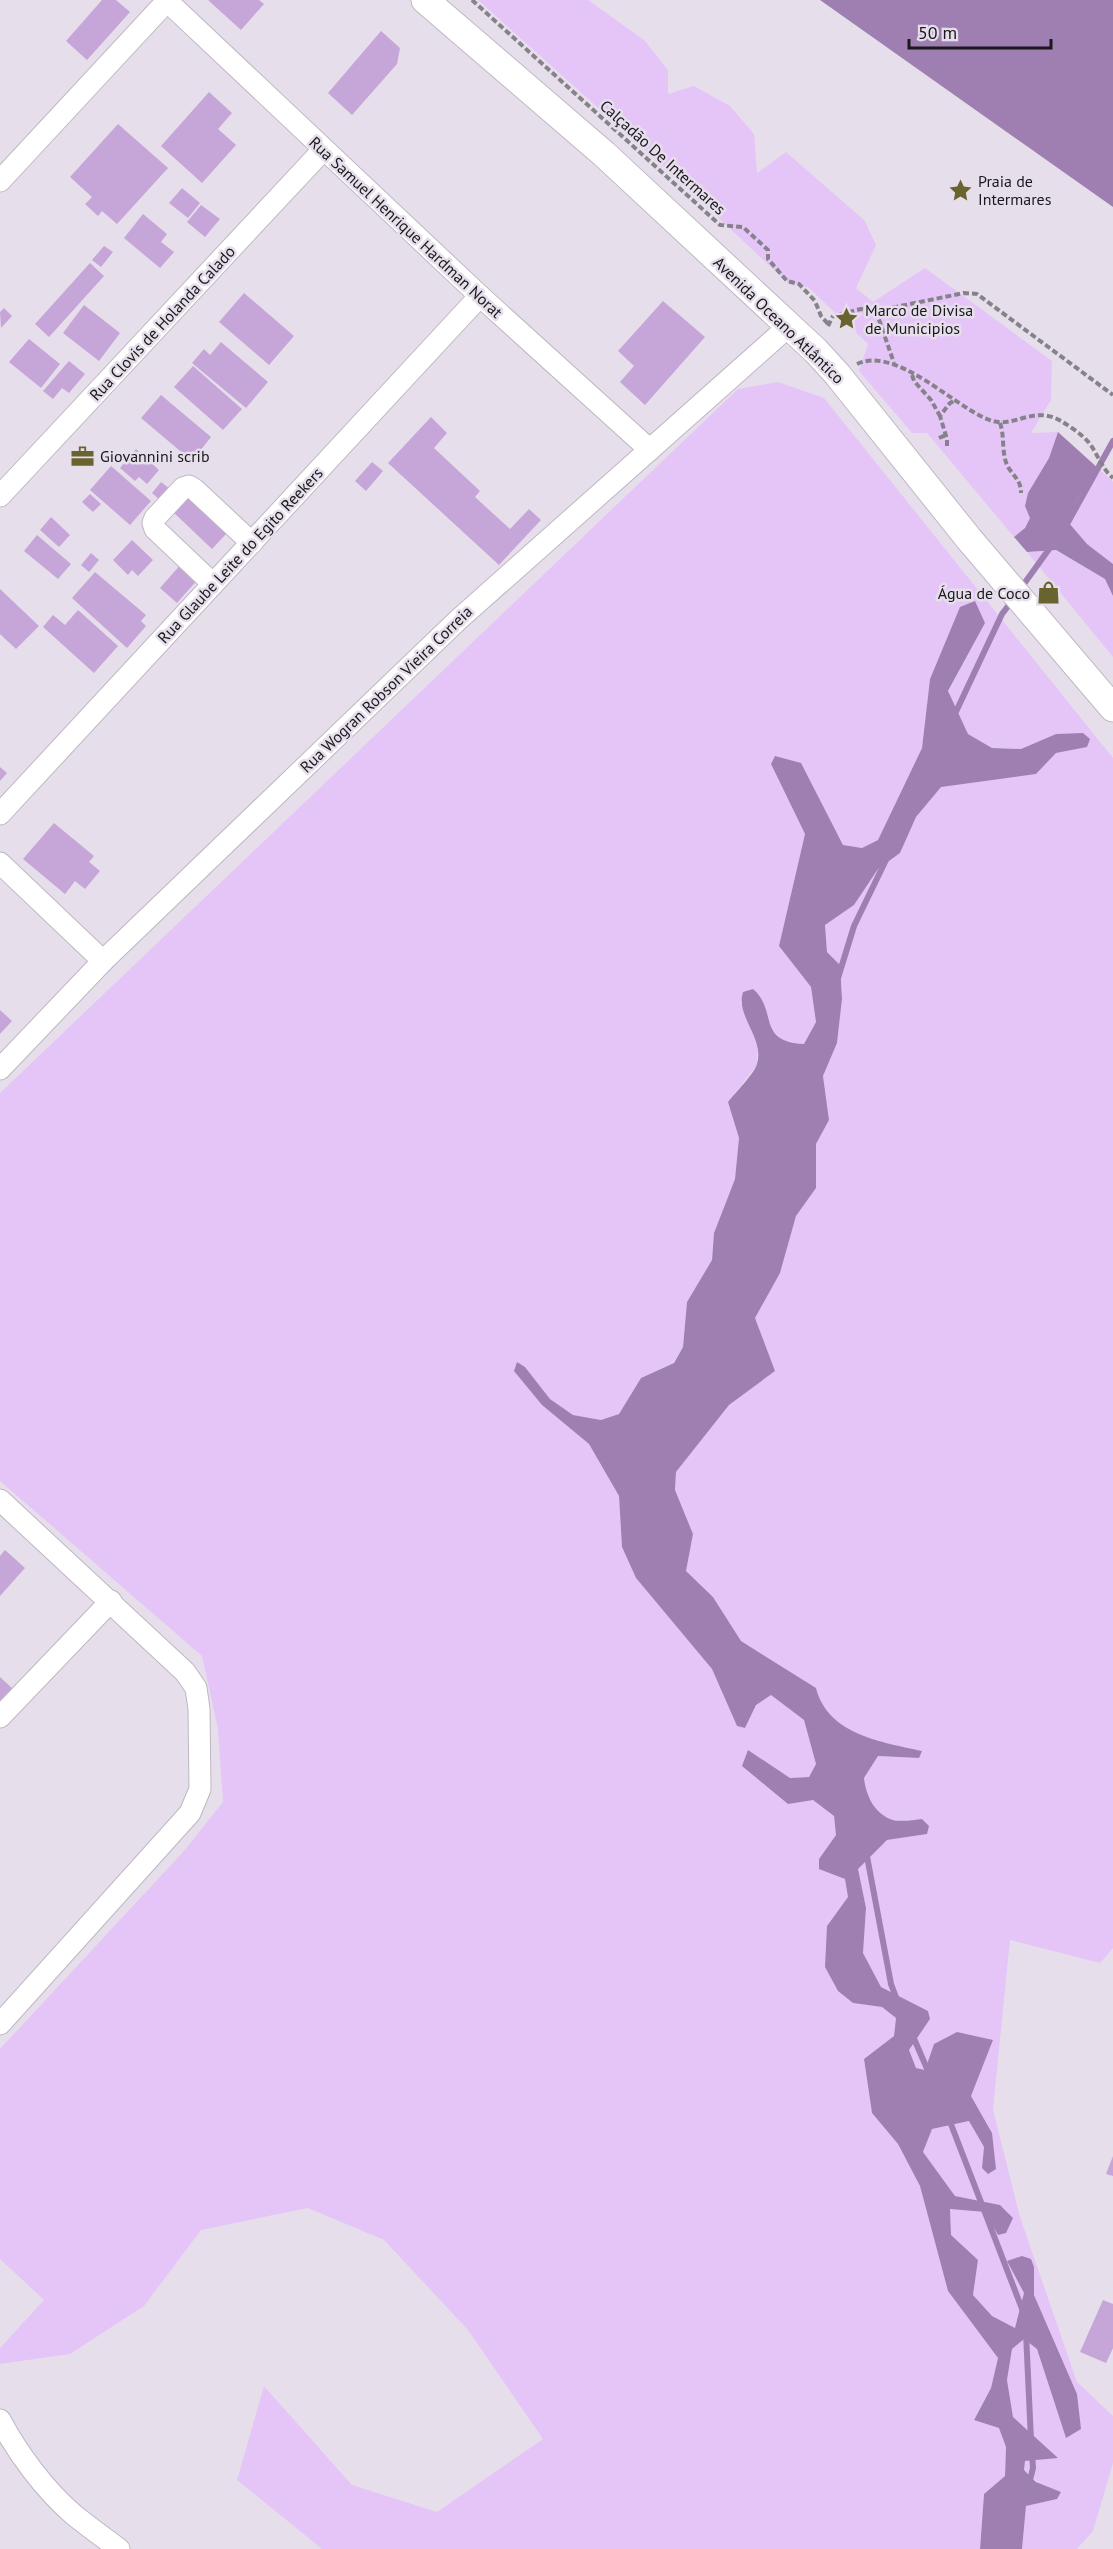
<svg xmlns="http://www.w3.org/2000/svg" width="1113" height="2549" font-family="'PT Sans',sans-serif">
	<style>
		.green { fill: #e5c5f8 }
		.water { fill: #9f7fb1 }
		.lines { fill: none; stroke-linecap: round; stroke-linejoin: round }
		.stream { stroke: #9f7fb1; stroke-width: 6 }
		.building { fill: #c6a5d9 }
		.minor-casing { stroke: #beb7c3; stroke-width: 23 }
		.major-casing { stroke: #beb7c3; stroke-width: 29 }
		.path { stroke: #86828a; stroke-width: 4; stroke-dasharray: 6 3; stroke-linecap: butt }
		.minor { stroke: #fff; stroke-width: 21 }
		.major { stroke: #fff; stroke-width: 27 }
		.labels { text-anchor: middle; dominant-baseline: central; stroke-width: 5; stroke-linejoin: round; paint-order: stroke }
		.street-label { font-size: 16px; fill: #1a181c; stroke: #e6dfeb }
		.poi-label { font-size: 16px; fill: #1a181c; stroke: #e6dfeb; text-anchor: start }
	</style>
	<rect width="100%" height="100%" fill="#e6dfeb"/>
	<g class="green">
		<polygon points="478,0 588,0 644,40 668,70 668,94 694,86 730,106 754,134 757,173 786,152 865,221 876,245 856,288 873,302 925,268 1052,361 1051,400 1031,433 1058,432 1049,458 1028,493 1030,518 1025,528 1014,537 927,433 912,433 859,371 868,344 808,287 788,283 664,167"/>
		<path d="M 778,382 L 824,398 L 1113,758 L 1113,1948 L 1100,1963 L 1010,1940 L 993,2110 L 1020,2217 L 1077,2382 L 1113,2416 L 1113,2463 L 1093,2531 L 1077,2549 L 1022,2549 L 1026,2506 L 1057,2499 L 1024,2470 L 1025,2461 L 1057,2457 L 1013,2417 L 1007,2380 L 1012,2349 L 1024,2339 L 1037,2349 L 1066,2438 L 1077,2394 L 1034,2295 L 1034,2267 L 1007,2261 L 1024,2293 L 1016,2329 L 992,2316 L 973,2295 L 978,2260 L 951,2236 L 950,2209 L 985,2212 L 1000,2205 L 955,2196 L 923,2153 L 931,2129 L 970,2121 L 984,2147 L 982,2168 L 992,2133 L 971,2096 L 993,2040 L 934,2044 L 925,2070 L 915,2068 L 909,2050 L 930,2019 L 928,2011 L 881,1987 L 863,1953 L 866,1908 L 857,1869 L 887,1840 L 927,1834 L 922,1819 C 914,1820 901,1822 893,1820 C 874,1814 866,1796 864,1778 L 878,1756 L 918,1758 L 922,1751 C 881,1742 828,1735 816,1688 L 741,1641 L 713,1597 L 686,1571 L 693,1534 L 675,1490 L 676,1472 L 729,1405 L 775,1371 L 755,1318 L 780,1273 L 796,1216 L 816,1188 L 816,1144 L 829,1120 L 823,1076 L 837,1043 L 842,999 L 840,965 L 827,952 L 825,925 L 854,905 L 878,869 L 900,853 L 916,817 L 941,786 L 1036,774 L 1056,753 L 1086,747 L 1056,734 L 1021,749 L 992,748 L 968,734 L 948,692 L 985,623 L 960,608 L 930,679 L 922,748 L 878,840 L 862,848 L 843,845 L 801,764 L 771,764 L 805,834 L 779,946 L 811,987 L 816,1022 L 804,1044 C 769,1042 769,1025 760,995 L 740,1001 L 758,1045 L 757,1065 L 728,1102 L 739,1138 L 735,1179 L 714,1233 L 712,1260 L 687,1302 L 683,1347 L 673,1363 L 641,1378 L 619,1414 L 601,1420 L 573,1415 L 550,1399 L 525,1367 L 542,1405 L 589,1444 L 619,1496 L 622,1547 L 636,1578 L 712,1669 L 737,1726 L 745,1728 L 756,1705 L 771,1695 L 804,1720 L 816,1764 L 809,1777 L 790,1778 L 748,1751 L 834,1816 L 836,1835 L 819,1859 L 845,1879 L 848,1897 L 827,1926 L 838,1991 L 853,2003 L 882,2007 L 896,2018 L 894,2036 L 864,2059 L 872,2113 L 898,2144 L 920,2186 L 948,2291 L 998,2358 L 991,2388 L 974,2419 L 1000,2428 L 1006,2447 L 1005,2476 L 984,2494 L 980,2549 L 322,2549 L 237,2480 L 264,2386 L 352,2485 L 437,2512 L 543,2439 L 468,2330 L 384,2240 L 308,2208 L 201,2230 L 144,2306 L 70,2354 L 0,2364 L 0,2348 L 44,2300 L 0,2259 L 0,2049 L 183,1852 L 223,1802 L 218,1729 L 202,1656 L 0,1481 L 0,1093 L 738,389 Z"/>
		<path d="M 1100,470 L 1113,482 L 1113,564 L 1087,544 L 1069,523 C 1072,503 1086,485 1100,470 Z"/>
		<polygon points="1055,550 1105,579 1113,596 1113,657 1027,552"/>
	</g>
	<g class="water">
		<polygon points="820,0 1113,0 1113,207"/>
		<path d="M 1058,432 L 1100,470 C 1086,484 1072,503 1069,523 L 1087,544 L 1113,564 L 1113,596 L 1105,579 L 1056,550 L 1027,552 L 1014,537 L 1025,528 L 1030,518 L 1025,506 L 1028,493 L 1049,458 Z"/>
		<path d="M 975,601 L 985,623 L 948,691 L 968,734 L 992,748 L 1021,749 L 1056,734 L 1083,733 L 1090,739 L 1087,747 L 1056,753 L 1036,774 L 941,787 L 916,817 L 900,853 L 878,869 L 854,905 L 825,925 L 827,952 L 840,965 L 842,999 L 837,1043 L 823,1076 L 829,1120 L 816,1144 L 816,1188 L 796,1216 L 780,1273 L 755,1318 L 775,1371 L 729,1405 L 676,1472 L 675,1490 L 693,1534 L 686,1571 L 713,1597 L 741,1641 L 816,1688 C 828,1735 882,1742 922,1751 L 919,1758 L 878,1756 L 864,1778 C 866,1795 874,1814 893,1820 C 901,1822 914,1820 922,1819 L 929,1826 L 927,1834 L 887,1840 L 858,1869 L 866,1908 L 863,1953 L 881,1987 L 928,2011 L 930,2019 L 909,2050 L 916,2068 L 925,2070 L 934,2044 L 957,2032 L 993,2040 L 971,2096 L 992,2133 L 996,2169 L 988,2174 L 982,2168 L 984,2147 L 969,2121 L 932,2129 L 923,2152 L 955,2196 L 1000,2205 L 1013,2218 L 1006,2233 L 998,2235 L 985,2212 L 950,2209 L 951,2235 L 978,2260 L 973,2295 L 992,2316 L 1015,2328 L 1024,2293 L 1007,2261 L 1022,2256 L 1031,2259 L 1034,2267 L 1034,2295 L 1077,2394 L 1081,2429 L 1066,2438 L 1037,2349 L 1024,2339 L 1012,2349 L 1007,2380 L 1013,2417 L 1058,2458 L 1025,2461 L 1024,2470 L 1036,2482 L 1061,2492 L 1057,2499 L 1026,2506 L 1022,2549 L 980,2549 L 984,2494 L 1005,2476 L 1006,2447 L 999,2428 L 974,2420 L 991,2388 L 998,2358 L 948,2291 L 920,2186 L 898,2144 L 872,2113 L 864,2059 L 894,2036 L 896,2018 L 882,2007 L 853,2003 L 838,1991 L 825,1967 L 827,1926 L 848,1897 L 845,1879 L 819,1869 L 819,1859 L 836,1835 L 834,1816 L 813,1800 L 788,1804 L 742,1766 L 748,1750 L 790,1778 L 809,1777 L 816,1764 L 804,1720 L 771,1695 L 756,1705 L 745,1728 L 737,1726 L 712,1669 L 636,1578 L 622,1547 L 619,1496 L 589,1444 L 542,1405 L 514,1371 L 517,1362 L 525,1367 L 550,1399 L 573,1415 L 601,1420 L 619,1414 L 641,1378 L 674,1363 L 683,1347 L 687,1302 L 712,1260 L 714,1233 L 735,1179 L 739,1138 L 728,1102 C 735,1093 754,1074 757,1064 C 765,1038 735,1016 743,992 L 753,989 C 778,1010 756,1042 804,1044 L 816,1022 L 811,987 L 779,946 L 805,834 L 771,764 L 775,756 L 801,763 L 843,845 L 862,848 L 878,840 L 922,748 L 930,679 L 960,607 Z"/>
	</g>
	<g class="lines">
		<g class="stream">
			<polyline points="1067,524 1113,441"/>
			<polyline points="1021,588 1052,545"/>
			<polyline points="953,718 1002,614 1012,601"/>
			<polyline points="838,978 854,926 886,860"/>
			<polyline points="866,1851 891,1984 897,2000"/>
			<polyline points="912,2034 928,2071"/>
			<polyline points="949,2119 1024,2314"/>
			<polyline points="1026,2333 1031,2440"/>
			<polyline points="1029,2484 1033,2468 1032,2453"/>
		</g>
	</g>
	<g class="building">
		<polygon points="102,0 116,0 130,12 87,60 66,41"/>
		<polygon points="208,0 259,0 264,4 241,30"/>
		<polygon points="381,31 400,48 397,64 352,115 328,93"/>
		<polygon points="209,92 232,113 218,129 236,145 202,183 161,146"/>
		<polygon points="118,124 168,168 117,224 102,211 98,216 85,204 92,197 70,177"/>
		<polygon points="182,188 200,203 188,218 169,203"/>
		<polygon points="201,205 220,219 205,237 187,222"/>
		<polygon points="143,214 167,234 161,242 174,252 160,268 124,238"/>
		<polygon points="104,246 113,252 101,267 92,260"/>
		<polygon points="90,263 104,276 49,337 35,324"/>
		<polygon points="244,293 294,336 269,365 219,322"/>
		<polygon points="663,301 705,337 645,405 620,382 634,366 618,351"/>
		<polygon points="84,305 120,333 99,361 63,333"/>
		<polygon points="4,308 12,316 1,328 0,312"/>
		<polygon points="29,339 60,364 41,388 9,362"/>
		<polygon points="221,342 268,382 246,408 192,363 204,349 210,355"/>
		<polygon points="69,361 85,374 69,393 62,388 53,399 43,391"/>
		<polygon points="193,366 242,409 223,430 174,387"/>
		<polygon points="161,395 211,437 192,461 141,418"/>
		<polygon points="431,417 447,433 434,448 480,491 475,497 510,529 529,509 541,520 499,565 388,463"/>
		<polygon points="136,449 159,470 147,484 139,477 135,481 120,468"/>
		<polygon points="372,462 383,471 366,491 355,481"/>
		<polygon points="111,466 151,501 130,525 90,490"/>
		<polygon points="161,482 170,489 160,500 152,493"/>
		<polygon points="90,494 101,504 93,512 82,502"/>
		<polygon points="186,494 227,533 212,549 171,510"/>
		<polygon points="51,517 70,535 59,547 40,530"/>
		<polygon points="37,535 71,564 58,579 24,551"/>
		<polygon points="132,540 153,560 138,576 132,570 128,575 113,560"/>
		<polygon points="91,553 99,560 89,572 81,565"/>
		<polygon points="182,563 199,578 177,603 160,588"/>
		<polygon points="95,572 146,615 141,621 146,626 127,648 72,598"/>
		<polygon points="0,589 39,626 16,649 0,634"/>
		<polygon points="78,610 118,646 94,673 43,627 53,615 65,625"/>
		<polygon points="0,767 7,773 0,781"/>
		<polygon points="54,823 94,856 89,862 100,871 85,889 75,881 65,894 23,859"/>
		<polygon points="0,1010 12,1021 0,1034"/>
		<polygon points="5,1550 25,1568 0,1596 0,1556"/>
		<polygon points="0,1677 13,1689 0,1702"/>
		<polygon points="1113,2156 1113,2176 1106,2174"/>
		<polygon points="1103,2300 1113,2304 1113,2348 1106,2363 1080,2352"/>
	</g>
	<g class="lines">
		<defs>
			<g id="minor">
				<polyline points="166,0 480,296 650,450"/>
				<polyline points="0,181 167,1"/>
				<polyline points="0,496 323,150"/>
				<polyline points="213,584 155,529 153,523 155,518 183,488 189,486 194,489 252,543"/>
				<polyline points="0,814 480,296"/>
				<polyline points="0,863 103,961"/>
				<polyline points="0,1069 103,961 458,620 789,326"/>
				<polyline points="0,1500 185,1672 196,1688 199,1709 200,1789 190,1813 0,2024"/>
				<polyline points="0,1717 111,1601"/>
				<path d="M 0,2420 C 18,2454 45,2490 74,2515 C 89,2527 104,2538 119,2549"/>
			</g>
			<polyline id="major" points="425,0 604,154 816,351 837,374 969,539 1113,708"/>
		</defs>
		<use href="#minor" class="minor-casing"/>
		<use href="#major" class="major-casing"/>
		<g class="path">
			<polyline points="472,0 720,225 743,227 768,250 768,259 787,281 799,284 815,301 821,316 829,325"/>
			<polyline points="876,311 894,363"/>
			<polyline points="828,326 833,316 861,309 876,311 964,293 977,294 1113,395"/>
			<path d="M 857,364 C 896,346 951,404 987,419 C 1013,431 1032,404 1061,421 C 1071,427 1083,435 1090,444 C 1098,455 1102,469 1113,478"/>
			<polyline points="912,375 914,381 931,400 940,416"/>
			<path d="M 1000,423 C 1005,436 1001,454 1008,467 C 1014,477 1021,480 1021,493"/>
			<polyline points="939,438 946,435"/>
			<polyline points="947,446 947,439 940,416 950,403 956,400"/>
		</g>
		<use href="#minor" class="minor"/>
		<use href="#major" class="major"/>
	</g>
	<defs>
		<symbol id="sight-bare" viewBox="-9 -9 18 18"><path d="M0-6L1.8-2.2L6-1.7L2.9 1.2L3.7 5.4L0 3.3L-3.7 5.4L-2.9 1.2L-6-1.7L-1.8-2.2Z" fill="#696330" stroke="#e6dfeb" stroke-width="2.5" paint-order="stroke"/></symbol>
		<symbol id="office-bare" viewBox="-9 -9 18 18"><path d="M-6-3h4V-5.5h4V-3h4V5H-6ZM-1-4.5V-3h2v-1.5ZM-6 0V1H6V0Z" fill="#696330" stroke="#e6dfeb" stroke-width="2.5" paint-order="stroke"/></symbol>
		<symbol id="shop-bare" viewBox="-9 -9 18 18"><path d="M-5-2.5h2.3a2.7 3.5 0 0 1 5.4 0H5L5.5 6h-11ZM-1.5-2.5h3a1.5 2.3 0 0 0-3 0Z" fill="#696330" stroke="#e6dfeb" stroke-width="2.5" paint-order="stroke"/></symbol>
	</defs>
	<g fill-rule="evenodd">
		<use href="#sight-bare" x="944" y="174" width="33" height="33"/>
		<use href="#sight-bare" x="830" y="302" width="33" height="33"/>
		<use href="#office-bare" x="66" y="440" width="33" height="33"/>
		<use href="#shop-bare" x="1032" y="576" width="33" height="33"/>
	</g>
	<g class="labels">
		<g class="street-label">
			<text transform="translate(663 157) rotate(42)">Calçadão De Intermares</text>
			<text transform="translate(406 227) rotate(43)">Rua Samuel Henrique Hardman Norat</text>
			<text transform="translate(779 320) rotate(44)">Avenida Oceano Atlântico</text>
			<text transform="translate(162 323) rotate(-47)">Rua Clovis de Holanda Calado</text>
			<text transform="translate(240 555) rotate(-47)">Rua Glaube Leite do Egito Reekers</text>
			<text transform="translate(386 689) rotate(-44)">Rua Wogran Robson Vieira Correia</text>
		</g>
		<g class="poi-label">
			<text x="978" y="181">Praia de<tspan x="978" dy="18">Intermares</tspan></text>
			<text x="865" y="310">Marco de Divisa<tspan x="865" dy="18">de Municipios</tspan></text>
			<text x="100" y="456">Giovannini scrib</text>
			<text x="1030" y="593" text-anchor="end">Água de Coco</text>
		</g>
	</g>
	<path d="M909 39v9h142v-9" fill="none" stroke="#1a181c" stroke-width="3"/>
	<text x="918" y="39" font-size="18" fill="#1a181c" stroke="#e6dfeb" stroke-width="4.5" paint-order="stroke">50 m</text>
</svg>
